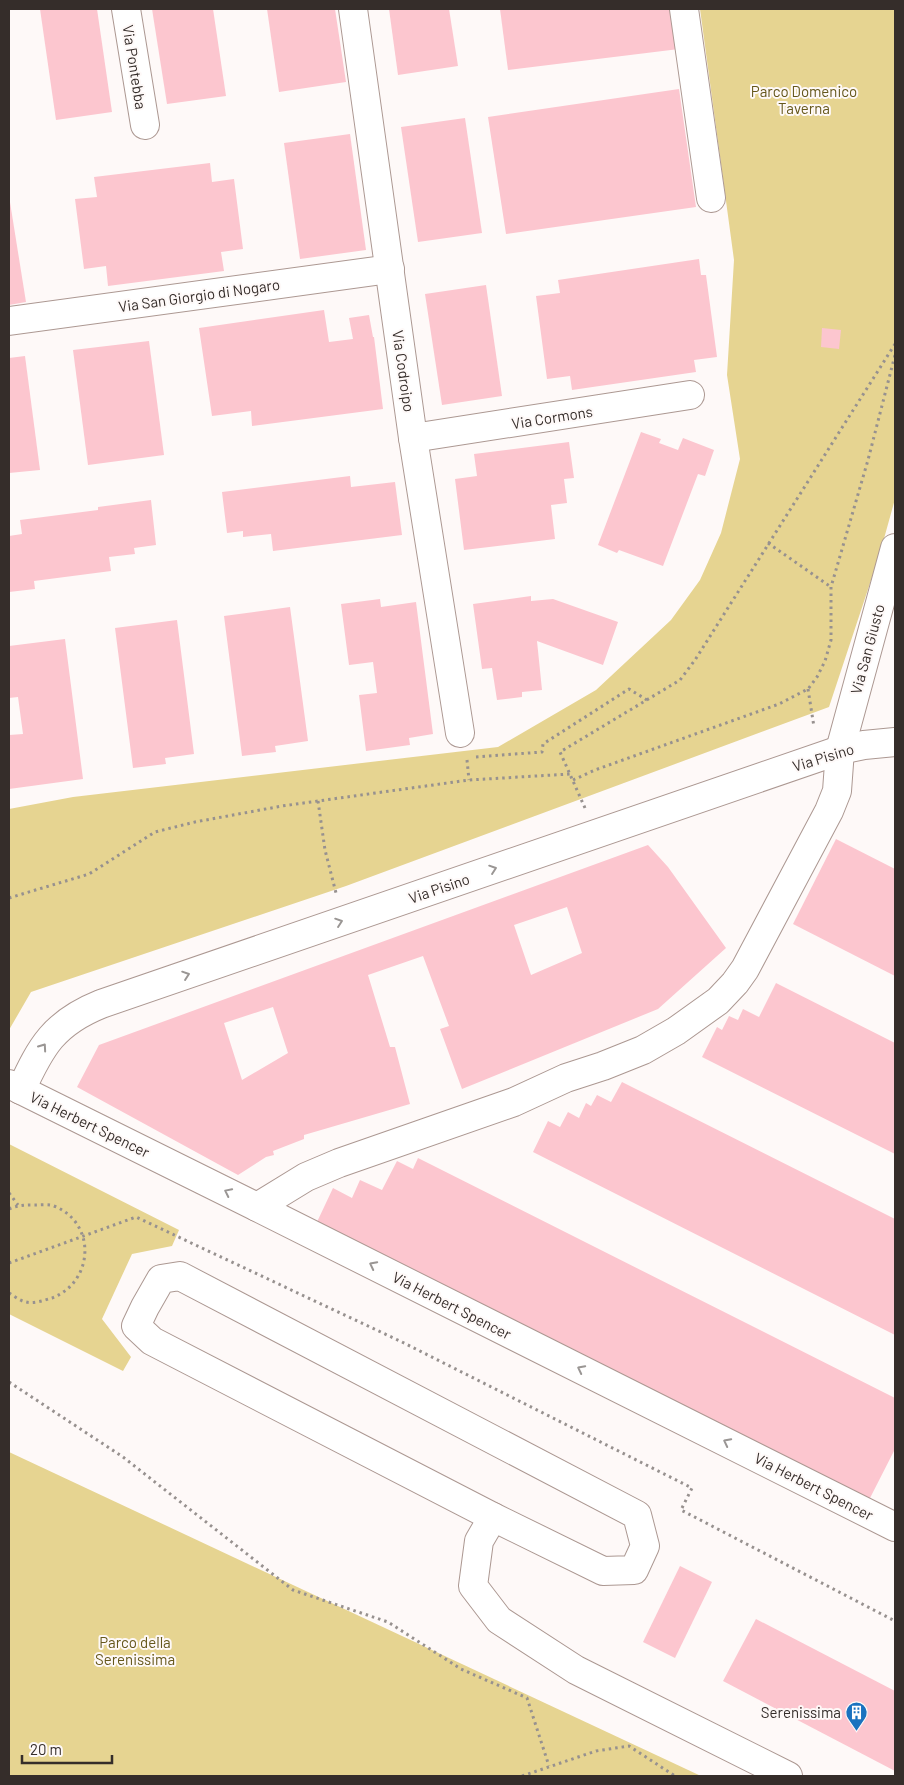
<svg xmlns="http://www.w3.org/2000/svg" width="904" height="1785" font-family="Barlow,sans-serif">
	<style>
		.green { fill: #e6d491 }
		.building { fill: #fcc6cf; fill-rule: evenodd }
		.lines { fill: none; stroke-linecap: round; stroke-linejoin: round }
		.minor-casing { stroke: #ac9892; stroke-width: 30 }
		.path { stroke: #97918f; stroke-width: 3; stroke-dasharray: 2.5 4; stroke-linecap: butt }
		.minor { stroke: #fff; stroke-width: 28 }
		.oneway { stroke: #9a9694 }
		.labels { text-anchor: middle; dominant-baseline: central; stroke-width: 4; stroke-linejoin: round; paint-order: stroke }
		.street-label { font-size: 15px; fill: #352d2a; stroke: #fef9f8 }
		.park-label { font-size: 15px; fill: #65571b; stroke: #fef9f8 }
		.poi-label { font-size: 15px; fill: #352d2a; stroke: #fef9f8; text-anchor: end }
	</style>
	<rect width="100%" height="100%" fill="#fef9f8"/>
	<g class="green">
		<polygon points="700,9 895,9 895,499 880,553 829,707 346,886 31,992 9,1030 9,809 73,797 498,747 596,690 671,620 700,580 721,533 740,459 727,375 734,260"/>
		<polygon points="9,1144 179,1230 172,1246 132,1254 102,1319 131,1357 123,1371 9,1314"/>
		<polygon points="9,1452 701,1776 9,1776"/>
	</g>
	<g class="building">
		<polygon points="40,9 97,9 112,112 56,120"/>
		<polygon points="152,9 213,9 226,96 167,104"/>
		<polygon points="267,9 335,9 346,82 279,92"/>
		<polygon points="389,9 449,9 458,66 398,75"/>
		<polygon points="500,9 673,9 679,49 508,70"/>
		<polygon points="679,89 696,207 506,234 488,117"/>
		<polygon points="465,118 482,233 418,242 401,127"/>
		<polygon points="350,134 366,250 300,259 284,143"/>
		<polygon points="210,163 212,182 234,179 243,249 221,252 224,271 108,286 106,266 84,269 75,199 97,197 94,177"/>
		<polygon points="9,196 26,302 9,305"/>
		<polygon points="699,259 701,275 706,275 717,357 694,360 696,372 572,390 570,376 547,379 536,296 560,293 558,280"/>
		<polygon points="486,285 502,396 442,405 425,294"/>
		<polygon points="324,310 329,342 353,339 349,318 369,315 373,337 374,337 383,409 252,426 251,411 212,416 199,328"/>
		<polygon points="822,328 841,330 839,349 821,347"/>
		<polygon points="149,341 164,455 88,465 73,350"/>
		<polygon points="25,356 40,470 9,473 9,358"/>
		<polygon points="641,432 661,439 659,443 678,450 683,438 714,450 705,476 698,474 663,566 619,550 617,553 598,545"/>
		<polygon points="569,442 574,478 564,479 567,503 551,505 555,539 464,550 455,479 477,476 474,454"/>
		<polygon points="350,476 351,487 395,482 402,535 273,551 271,534 243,537 243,531 227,533 222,492"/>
		<polygon points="151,500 156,545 134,548 135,554 109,557 111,571 34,581 35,589 9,592 9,536 22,534 20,520 98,510 98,507"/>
		<polygon points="531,596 531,601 553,599 618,622 603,665 537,641 542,690 522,692 522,697 497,700 492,668 482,669 473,604"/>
		<polygon points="380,599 381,607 416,602 433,734 409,738 410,745 366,751 359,695 377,693 373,662 349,665 341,604"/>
		<polygon points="290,607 308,741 275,746 276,752 242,756 224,616"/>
		<polygon points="177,620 194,754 165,758 166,764 133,768 115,628"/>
		<polygon points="65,639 83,779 9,789 9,735 23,734 18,697 9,698 9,646"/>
		<polygon points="836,839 895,869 895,976 793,924"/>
		<path d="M 648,845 L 668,867 L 726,948 L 658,1009 L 462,1089 L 440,1029 L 449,1026 L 423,956 L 368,975 L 390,1047 L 395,1047 L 410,1104 L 304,1135 L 304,1139 L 273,1151 L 274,1155 L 266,1157 L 238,1175 L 77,1087 L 99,1045 ZM 567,907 L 582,953 L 531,975 L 514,925 ZM 273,1007 L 288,1053 L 242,1080 L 224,1023 Z"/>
		<polygon points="776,983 895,1043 895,1154 702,1057 717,1027 722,1030 729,1016 738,1020 743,1009 759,1017"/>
		<polygon points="622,1082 895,1219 895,1335 533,1152 548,1121 560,1127 568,1112 579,1118 586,1103 591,1106 597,1095 611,1102"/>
		<polygon points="418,1158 895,1398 895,1449 869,1500 317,1222 333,1188 352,1198 360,1180 382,1190 397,1161 413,1169"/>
		<polygon points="680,1566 712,1582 675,1658 643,1642"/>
		<polygon points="756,1619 895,1691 895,1771 723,1681"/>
	</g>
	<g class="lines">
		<defs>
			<g id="minor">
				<polyline points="126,9 145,125"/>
				<polyline points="353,9 413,438 460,733"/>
				<polyline points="684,9 711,198"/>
				<polyline points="9,321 390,269"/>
				<polyline points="413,438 690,395"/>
				<polyline points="9,1084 257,1207 895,1527"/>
				<path d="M 21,1090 C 41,1046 54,1023 101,1004 L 840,750 L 864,745 L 895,742"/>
				<polyline points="257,1207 306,1177 339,1163 514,1102 566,1078 603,1066 643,1050 676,1031 718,1001 735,983 745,969 829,811 837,791 840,750 895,548"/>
				<polygon points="180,1276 637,1515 645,1546 634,1570 603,1571 493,1517 152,1341 136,1326 145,1307 161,1279"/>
				<polyline points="493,1517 479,1541 473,1586 499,1620 576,1670 788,1776"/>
			</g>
		</defs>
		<use href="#minor" class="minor-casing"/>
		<g class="path">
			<polyline points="768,543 831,587"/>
			<polyline points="808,689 814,727"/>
			<polyline points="476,757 542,752 543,744 629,689 647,700"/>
			<polyline points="467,760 469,780"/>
			<polyline points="573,780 595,770 779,704 808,689 817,677 825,661 831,640 831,587 868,460 895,355"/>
			<polyline points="318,801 325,850 336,893"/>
			<polyline points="585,808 560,752 680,680 695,660 895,344"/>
			<polyline points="9,898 89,874 155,832 195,822 282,806 469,780 570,774"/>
			<polyline points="9,1193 18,1205"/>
			<path d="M 9,1209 C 18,1205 26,1205 35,1205 C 41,1205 49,1204 54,1206 C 97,1223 94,1282 52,1298 C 45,1300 34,1304 26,1302 C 20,1301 14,1296 9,1293"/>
			<polyline points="9,1263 136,1217 402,1342 692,1488 681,1510 895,1621"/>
			<polyline points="9,1382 123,1457 293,1590 388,1622 461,1669 527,1698 549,1766"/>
			<polyline points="522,1776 596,1751 629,1746 675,1776"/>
		</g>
		<use href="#minor" class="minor"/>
	</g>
	<defs><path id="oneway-chevron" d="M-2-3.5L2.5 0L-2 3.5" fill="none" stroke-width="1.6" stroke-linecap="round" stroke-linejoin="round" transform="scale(1.25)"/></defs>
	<g class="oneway">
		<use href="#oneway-chevron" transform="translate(493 869) rotate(-19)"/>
		<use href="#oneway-chevron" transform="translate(339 922) rotate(-19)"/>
		<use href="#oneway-chevron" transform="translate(186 975) rotate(-19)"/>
		<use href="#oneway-chevron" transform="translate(43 1047) rotate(-55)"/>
		<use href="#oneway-chevron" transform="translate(228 1192) rotate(-154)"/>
		<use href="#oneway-chevron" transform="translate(373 1265) rotate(-153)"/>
		<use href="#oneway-chevron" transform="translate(581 1369) rotate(-153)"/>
		<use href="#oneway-chevron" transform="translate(727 1442) rotate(-153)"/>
	</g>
	<defs>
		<symbol id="building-pin" viewBox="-11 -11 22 30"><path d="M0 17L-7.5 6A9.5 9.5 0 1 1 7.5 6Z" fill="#1a72bf" stroke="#fef9f8"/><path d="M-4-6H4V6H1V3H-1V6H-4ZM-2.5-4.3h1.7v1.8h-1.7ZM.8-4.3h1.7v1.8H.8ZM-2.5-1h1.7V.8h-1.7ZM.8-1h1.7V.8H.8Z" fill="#fff"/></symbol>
	</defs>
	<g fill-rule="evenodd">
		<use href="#building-pin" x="844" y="1700" width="25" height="34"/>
	</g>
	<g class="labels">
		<g class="street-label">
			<text transform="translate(135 67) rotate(81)">Via Pontebba</text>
			<text transform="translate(199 295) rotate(-8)">Via San Giorgio di Nogaro</text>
			<text transform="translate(404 371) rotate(82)">Via Codroipo</text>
			<text transform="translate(552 417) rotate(-9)">Via Cormons</text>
			<text transform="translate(867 649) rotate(-75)">Via San Giusto</text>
			<text transform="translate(823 757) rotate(-17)">Via Pisino</text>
			<text transform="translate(439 888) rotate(-19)">Via Pisino</text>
			<text transform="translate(90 1124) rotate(26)">Via Herbert Spencer</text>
			<text transform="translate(452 1305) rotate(27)">Via Herbert Spencer</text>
			<text transform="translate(814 1486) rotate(27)">Via Herbert Spencer</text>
		</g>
		<g class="park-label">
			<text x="804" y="91">Parco Domenico<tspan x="804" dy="17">Taverna</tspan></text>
			<text x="135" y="1642">Parco della<tspan x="135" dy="17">Serenissima</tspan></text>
		</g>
		<g class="poi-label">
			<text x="841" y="1712">Serenissima</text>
		</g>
	</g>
	<rect width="904" height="1785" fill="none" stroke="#352d2a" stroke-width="20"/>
	<path d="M22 1755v8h90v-8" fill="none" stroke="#352d2a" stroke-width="2.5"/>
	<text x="30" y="1755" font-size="15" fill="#352d2a" stroke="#fef9f8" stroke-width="4" paint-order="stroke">20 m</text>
</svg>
